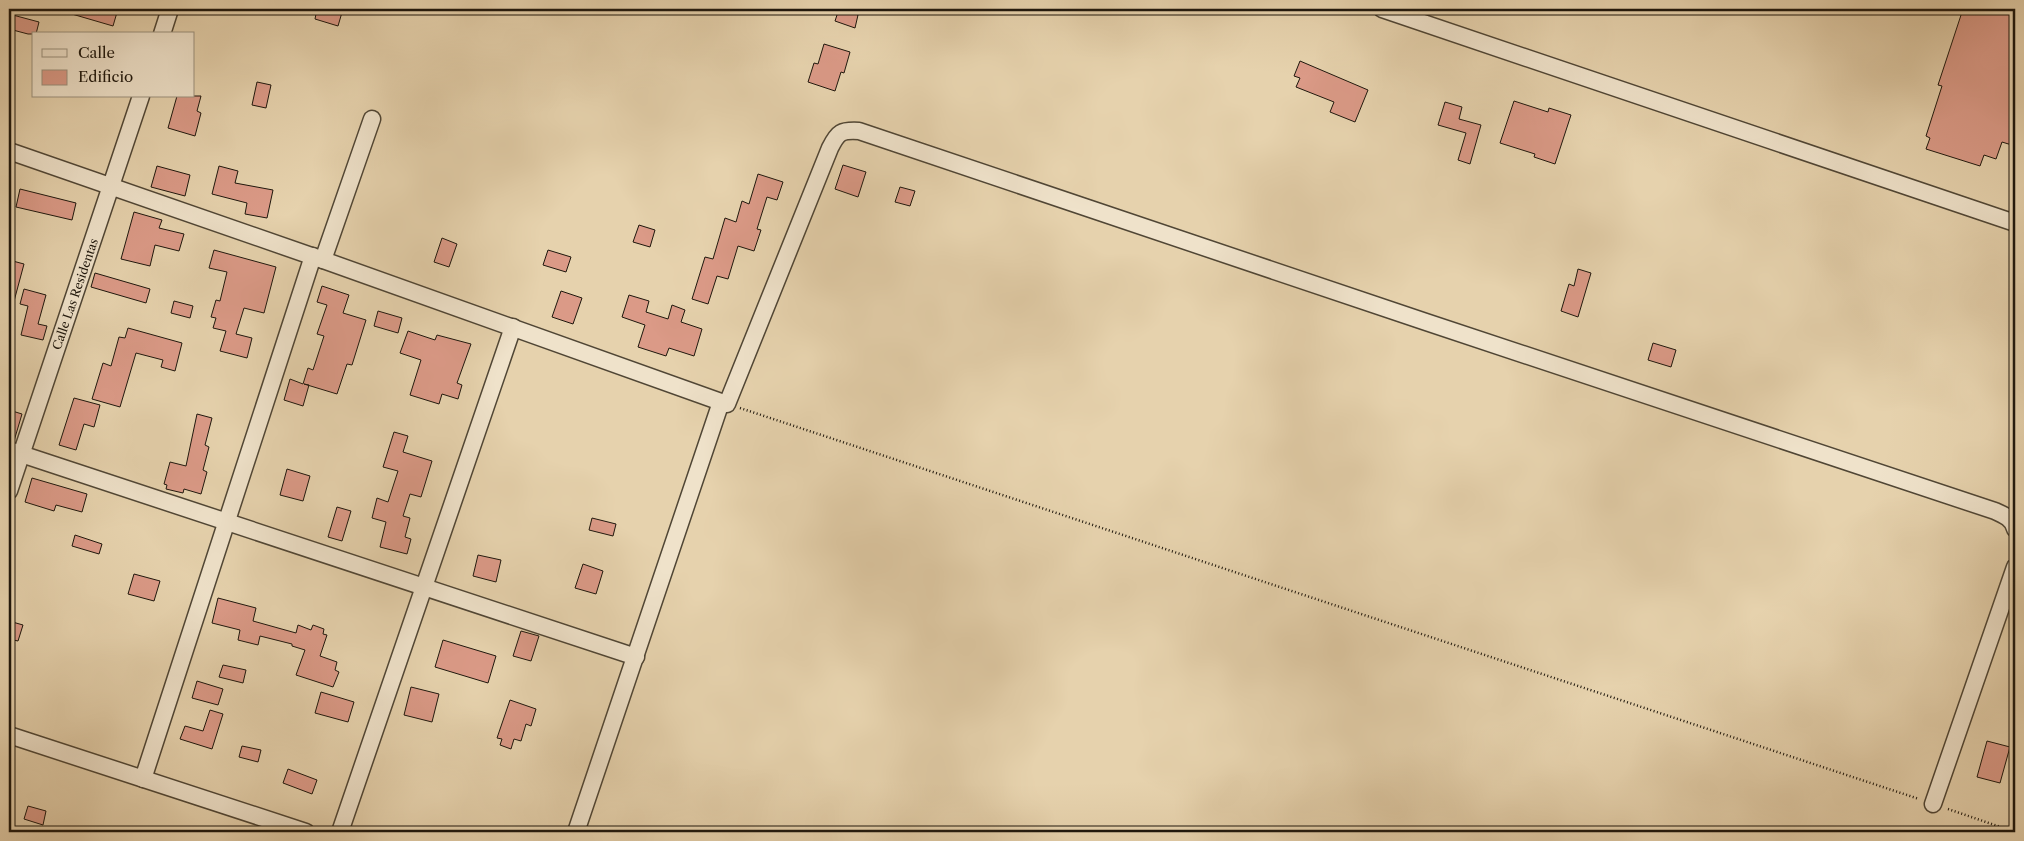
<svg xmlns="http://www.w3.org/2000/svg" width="2024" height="841" font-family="'Libre Caslon Text',serif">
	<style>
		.building { fill: #db9a87; stroke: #1e170d }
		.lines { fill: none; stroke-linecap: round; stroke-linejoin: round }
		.minor-casing { stroke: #504635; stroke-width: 19 }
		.path { stroke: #1e170d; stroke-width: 2.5; stroke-dasharray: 1 2.5; stroke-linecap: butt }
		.minor { stroke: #efe2ca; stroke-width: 16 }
		.labels { text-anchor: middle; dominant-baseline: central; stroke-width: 4.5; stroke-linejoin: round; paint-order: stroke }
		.street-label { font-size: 12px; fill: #1e170d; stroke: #efe2ca }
	</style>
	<rect width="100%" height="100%" fill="#e6d2ad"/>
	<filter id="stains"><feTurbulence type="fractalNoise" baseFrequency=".004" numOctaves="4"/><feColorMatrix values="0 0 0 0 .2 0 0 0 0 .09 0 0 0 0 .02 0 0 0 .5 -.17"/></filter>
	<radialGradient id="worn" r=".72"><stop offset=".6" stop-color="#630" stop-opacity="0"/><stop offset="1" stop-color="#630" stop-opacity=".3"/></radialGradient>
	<g class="building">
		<polygon points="65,9 118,9 113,26 65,12"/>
		<polygon points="317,9 343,9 338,26 315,19"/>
		<polygon points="839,9 858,15 855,28 835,21"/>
		<polygon points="1963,9 2015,9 2015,146 2002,142 1996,159 1984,155 1980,166 1926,149 1930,138 1926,136 1942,86 1938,85"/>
		<polygon points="9,14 39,22 36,34 28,34 9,29"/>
		<polygon points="824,44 850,52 844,73 841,72 835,91 808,82 814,63 818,64"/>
		<polygon points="1300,61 1368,90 1355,122 1330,112 1334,102 1296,87 1300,78 1294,76"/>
		<polygon points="257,82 271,85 266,108 252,105"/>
		<polygon points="177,96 201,96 197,111 201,113 195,136 168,128"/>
		<polygon points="1514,101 1548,112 1549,108 1571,115 1555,164 1534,157 1535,154 1500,143"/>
		<polygon points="1445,102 1462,107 1459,119 1481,125 1470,164 1458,160 1466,133 1438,125"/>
		<polygon points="843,165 866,172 858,197 835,189"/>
		<polygon points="157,166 190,175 185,196 151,187"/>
		<polygon points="219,166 238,171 235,183 273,190 267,218 245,214 247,203 212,194"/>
		<polygon points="758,174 783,182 777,200 767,197 757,229 761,230 754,251 738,246 728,279 717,276 708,304 692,299 705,257 713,259 725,218 736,222 742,201 749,204"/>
		<polygon points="900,187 915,191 910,206 895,202"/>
		<polygon points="20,189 76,203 72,220 16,207"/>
		<polygon points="134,212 162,220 159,228 184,234 179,251 155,245 150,266 121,259"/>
		<polygon points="639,225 655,230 650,247 633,242"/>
		<polygon points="442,238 457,244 449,267 434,262"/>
		<polygon points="214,250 276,267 264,313 244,308 236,334 252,338 247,358 220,351 226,331 213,328 216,318 211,317 216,300 220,301 227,272 209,268"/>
		<polygon points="548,250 571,257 566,272 543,265"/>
		<polygon points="9,260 24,264 13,305 9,304"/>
		<polygon points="1578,269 1591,273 1578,317 1561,311 1569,284 1574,286"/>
		<polygon points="95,273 150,289 146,303 91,287"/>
		<polygon points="322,286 349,295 343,313 366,320 352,365 347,364 337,394 304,384 309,385 303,406 284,400 290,379 303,384 308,368 313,370 324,336 317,334 327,305 317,302"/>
		<polygon points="24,289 46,295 38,324 47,326 43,340 21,335 28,306 20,304"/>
		<polygon points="561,291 582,298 573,324 552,317"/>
		<polygon points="629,295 649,301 646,312 668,319 672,305 685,310 681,322 702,329 694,356 669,348 666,356 638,347 645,325 622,317"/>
		<polygon points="174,301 193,306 190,318 171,313"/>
		<polygon points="378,311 402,318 398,333 374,326"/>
		<polygon points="128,328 182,343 175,371 161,367 163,360 136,353 120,407 92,399 103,363 111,366 119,337 125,338"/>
		<polygon points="408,331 435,340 437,335 471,344 457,383 462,385 458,399 442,394 439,404 410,395 421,360 400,353"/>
		<polygon points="1653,343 1676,350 1671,367 1648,360"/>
		<polygon points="74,398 100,405 94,427 84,424 76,450 59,445"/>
		<polygon points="9,410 22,414 14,441 9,440"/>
		<polygon points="197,414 212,418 205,445 209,447 203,470 207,472 201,494 184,489 183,493 166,489 167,485 164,484 170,462 186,466"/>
		<polygon points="394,432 408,436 403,452 432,461 421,497 410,494 403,516 410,518 405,537 411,539 407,554 380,547 386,522 372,518 377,498 388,502 398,471 383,467"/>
		<polygon points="287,469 310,476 303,501 280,495"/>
		<polygon points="32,478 87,494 82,512 56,505 54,511 25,502"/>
		<polygon points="337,507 351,511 342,541 328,537"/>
		<polygon points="592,518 616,524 613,536 589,530"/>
		<polygon points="75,535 102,544 99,554 72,546"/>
		<polygon points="478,555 501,560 496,582 473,576"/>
		<polygon points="583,564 603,571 596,594 575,588"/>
		<polygon points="134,574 160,581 154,601 128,594"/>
		<polygon points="218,598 256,608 253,621 296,633 298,625 311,630 313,625 324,629 323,634 327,635 320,656 337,662 335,670 339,672 333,687 296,675 305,650 292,646 292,644 260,636 258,645 238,640 240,630 212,623"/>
		<polygon points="9,621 23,625 18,641 9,639"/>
		<polygon points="521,631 539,636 531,661 513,656"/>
		<polygon points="443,640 496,656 488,683 435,667"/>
		<polygon points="223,665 246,670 243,683 219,677"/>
		<polygon points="197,681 223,689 218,705 192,698"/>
		<polygon points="411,687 439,694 432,722 404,715"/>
		<polygon points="321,692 354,702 348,722 315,713"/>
		<polygon points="510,700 536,709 531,726 526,724 521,741 514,739 511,749 500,745 502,739 497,738"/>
		<polygon points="210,710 223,714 212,749 180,739 185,726 203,731"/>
		<polygon points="1987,741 2010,747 2000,783 1977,777"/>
		<polygon points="242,746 261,750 258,762 239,757"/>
		<polygon points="288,769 317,780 312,794 283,783"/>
		<polygon points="28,806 46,811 43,825 24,819"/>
	</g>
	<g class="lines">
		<defs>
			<g id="minor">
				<polyline points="1382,9 2015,223"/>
				<polyline points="162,34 170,9"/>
				<polyline points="9,151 323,260 721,402 576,832"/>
				<polyline points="323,260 372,119"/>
				<path d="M 727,404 L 830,148 C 838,132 841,130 859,131 L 1426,322 L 1995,511 C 2004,515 2013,519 2015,529"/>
				<polyline points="9,450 636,657"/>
				<polyline points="9,491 141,96"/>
				<polyline points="9,735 306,832"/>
				<polyline points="143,779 313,256"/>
				<polyline points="1933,804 2015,567"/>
				<polyline points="340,832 513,327"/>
			</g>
		</defs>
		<use href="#minor" class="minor-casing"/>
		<g class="path">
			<polyline points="740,408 1919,799"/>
			<polyline points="1948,809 2015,832"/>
		</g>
		<use href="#minor" class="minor"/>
	</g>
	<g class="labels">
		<g class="street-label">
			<text transform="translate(75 294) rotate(-71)">Calle Las Residentas</text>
		</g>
	</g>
	<rect width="2024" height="841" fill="none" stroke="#e6d2ad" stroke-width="30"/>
	<rect x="10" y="10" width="2004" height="821" fill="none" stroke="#1e170d" stroke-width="2.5"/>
	<rect x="15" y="15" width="1994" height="811" fill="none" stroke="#1e170d"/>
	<rect x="32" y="32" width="162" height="65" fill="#efe2ca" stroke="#9b917e"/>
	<rect x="42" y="49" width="25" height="8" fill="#efe2ca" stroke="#9b917e"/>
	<text x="78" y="58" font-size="15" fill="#1e170d">Calle</text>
	<rect x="42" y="70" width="25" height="15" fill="#db9a87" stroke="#9b917e"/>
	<text x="78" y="82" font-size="15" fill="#1e170d">Edificio</text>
	<rect width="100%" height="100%" filter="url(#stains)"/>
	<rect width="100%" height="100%" fill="url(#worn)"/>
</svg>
